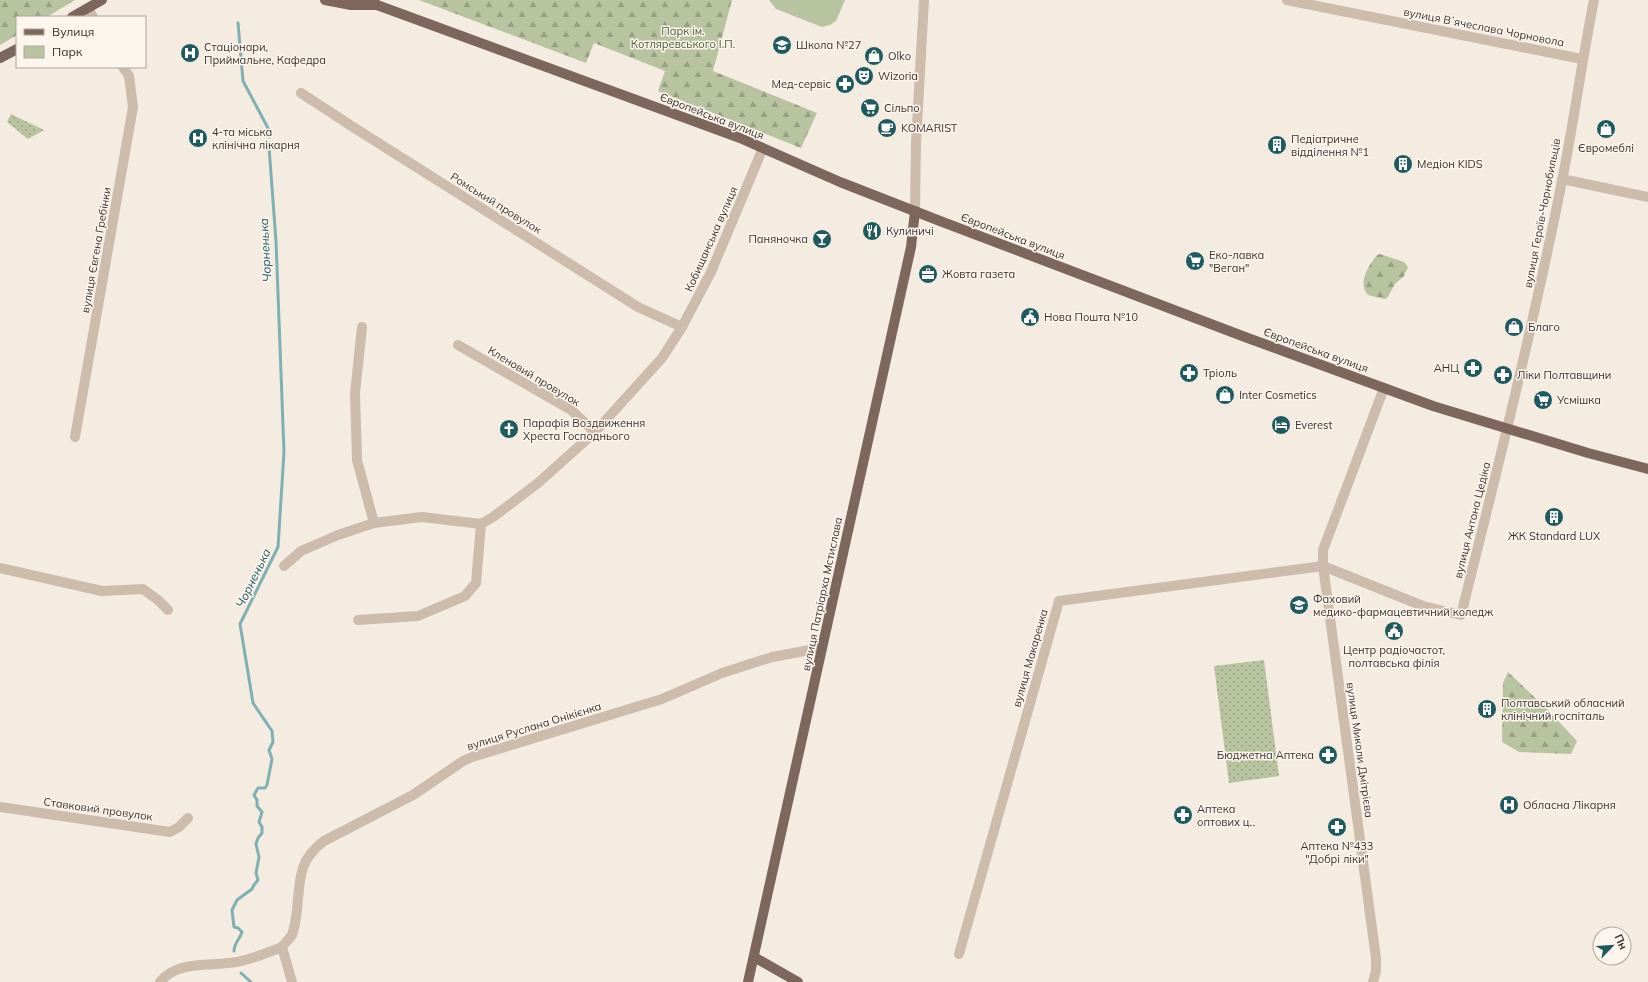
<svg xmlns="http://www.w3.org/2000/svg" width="1648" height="982" font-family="Mulish,sans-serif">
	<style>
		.green { fill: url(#green-dots) }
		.forest { fill: url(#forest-firs) }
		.pitch { fill: #b8c4a0 }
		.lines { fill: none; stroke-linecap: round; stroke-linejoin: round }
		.stream { stroke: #7fb0b2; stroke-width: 3 }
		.minor { stroke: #cdbbac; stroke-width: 10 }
		.major { stroke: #7d675c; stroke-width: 10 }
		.labels { text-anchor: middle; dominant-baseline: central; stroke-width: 3; stroke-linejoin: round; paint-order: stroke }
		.street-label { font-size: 11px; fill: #3b302b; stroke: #fbf5ee }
		.park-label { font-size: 11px; fill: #4a5a2e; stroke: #fbf5ee }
		.poi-label { font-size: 11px; fill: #3b302b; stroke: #fbf5ee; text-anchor: start }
		.water-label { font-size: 12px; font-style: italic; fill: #1f5a5e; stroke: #fbf5ee }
	</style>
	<defs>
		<pattern id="green-dots" width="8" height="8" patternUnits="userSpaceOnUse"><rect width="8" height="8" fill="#b8c4a0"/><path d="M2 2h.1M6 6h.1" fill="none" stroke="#97a083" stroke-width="1.8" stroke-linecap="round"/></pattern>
		<pattern id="forest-firs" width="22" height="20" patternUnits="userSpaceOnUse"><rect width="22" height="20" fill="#b8c4a0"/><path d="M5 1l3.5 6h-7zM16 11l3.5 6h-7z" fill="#97a083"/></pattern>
	</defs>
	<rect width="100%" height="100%" fill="#f4ebe1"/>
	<g class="green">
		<polygon points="11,114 44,130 28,139 7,122"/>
		<polygon points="1264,660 1279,776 1229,783 1214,666"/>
	</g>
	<g class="forest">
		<polygon points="0,0 75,0 47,17 17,17 17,35 0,45"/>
		<polygon points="419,0 732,0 713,71 817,113 801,148 658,91 665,71 594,43 586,63"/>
		<path d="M 1380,254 L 1404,262 L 1408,267 L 1404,276 L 1395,284 L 1387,298 L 1384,299 L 1368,295 C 1357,283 1369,265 1377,255 Z"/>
		<polygon points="1508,672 1545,707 1577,741 1571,754 1519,752 1502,742 1503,683"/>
	</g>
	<polygon class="pitch" points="769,0 845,0 836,21 830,25 822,27 776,9"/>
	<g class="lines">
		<g class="stream">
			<polyline points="238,23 243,81 269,130 269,137"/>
			<path d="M 234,951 C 234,943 240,939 242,932 L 238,928 L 234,927 L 232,910 L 237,900 L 252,889 L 254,885 L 258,880 L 256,873 L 259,857 L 256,844 L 258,838 L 262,833 L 262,827 L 259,822 L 262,812 L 257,806 L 257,800 L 254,795 L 258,788 L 265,788 L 267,785 L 272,759 L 269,750 L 273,742 L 272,731 L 253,703 L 240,624 L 278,547 L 284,452 L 276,241 L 269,147"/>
			<polyline points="241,973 251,982"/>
		</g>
		<g class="minor">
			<polyline points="1287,0 1582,59"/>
			<polyline points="88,8 93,17"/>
			<polyline points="301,93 353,127 638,307 682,327"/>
			<polyline points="1562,179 1648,197"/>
			<polyline points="915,211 916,143 924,0"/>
			<polyline points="362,327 355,393 357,460 374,523"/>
			<polyline points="458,345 571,410 595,432"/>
			<polyline points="75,437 133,107 129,76 123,67"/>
			<polyline points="284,566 301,551 338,535 374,523 422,517 481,524 493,517 538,483 595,432 662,358 682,327 711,272 763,148"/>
			<polyline points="0,568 102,591 143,589 158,600 168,610"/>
			<polyline points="358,620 418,616 465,596 476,583 481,524"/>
			<polyline points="0,807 170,832 179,827 188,818"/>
			<path d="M 959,954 L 1059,601 L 1323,566 L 1423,606 L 1461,615 C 1497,471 1533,327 1562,181 C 1574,121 1582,60 1594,0"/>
			<path d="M 160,982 C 180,958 215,968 241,961 C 255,958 269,952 282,947"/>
			<path d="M 292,982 L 282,947 C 285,943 289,939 292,935 C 295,927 296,918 297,910 C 300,880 298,860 324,841 L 413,795 L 463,761 L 472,757 L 662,699 L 722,673 L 772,657 L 821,648"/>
			<polyline points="1373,982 1376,971 1376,958 1323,566 1323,550 1384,388"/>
		</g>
		<g class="major">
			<polyline points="325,0 351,5 377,5"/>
			<polyline points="368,0 377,5 740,138 840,182 940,221 1245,337 1433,406 1588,453 1648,469"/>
			<polyline points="72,17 102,0"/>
			<polyline points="0,58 17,49"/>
			<polyline points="754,957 798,982"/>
			<polyline points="748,982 911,247 915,211"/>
		</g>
	</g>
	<defs>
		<symbol id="school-disc" viewBox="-11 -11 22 22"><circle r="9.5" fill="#1f5a5e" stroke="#fbf5ee"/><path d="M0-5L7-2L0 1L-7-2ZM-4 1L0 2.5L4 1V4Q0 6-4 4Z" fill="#fff"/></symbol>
		<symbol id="hospital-disc" viewBox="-11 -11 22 22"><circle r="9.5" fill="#1f5a5e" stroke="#fbf5ee"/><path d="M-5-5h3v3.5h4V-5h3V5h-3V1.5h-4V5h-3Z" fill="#fff"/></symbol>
		<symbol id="shop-disc" viewBox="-11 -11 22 22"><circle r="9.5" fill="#1f5a5e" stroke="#fbf5ee"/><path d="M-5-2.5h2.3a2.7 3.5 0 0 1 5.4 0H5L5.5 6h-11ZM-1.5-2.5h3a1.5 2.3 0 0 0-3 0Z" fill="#fff"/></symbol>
		<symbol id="theatre-disc" viewBox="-11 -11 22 22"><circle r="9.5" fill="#1f5a5e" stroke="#fbf5ee"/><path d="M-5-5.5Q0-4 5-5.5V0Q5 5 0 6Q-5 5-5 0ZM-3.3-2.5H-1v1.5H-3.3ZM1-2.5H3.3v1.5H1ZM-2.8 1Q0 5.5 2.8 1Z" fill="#fff"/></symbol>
		<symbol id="pharmacy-disc" viewBox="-11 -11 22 22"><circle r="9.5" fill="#1f5a5e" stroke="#fbf5ee"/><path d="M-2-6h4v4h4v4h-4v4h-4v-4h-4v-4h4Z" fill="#fff"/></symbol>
		<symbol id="supermarket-disc" viewBox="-11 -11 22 22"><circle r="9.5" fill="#1f5a5e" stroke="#fbf5ee"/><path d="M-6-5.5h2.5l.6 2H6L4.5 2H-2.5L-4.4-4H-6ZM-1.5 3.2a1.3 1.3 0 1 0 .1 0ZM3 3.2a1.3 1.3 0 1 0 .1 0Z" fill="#fff"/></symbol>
		<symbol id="cafe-disc" viewBox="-11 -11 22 22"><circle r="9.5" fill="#1f5a5e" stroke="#fbf5ee"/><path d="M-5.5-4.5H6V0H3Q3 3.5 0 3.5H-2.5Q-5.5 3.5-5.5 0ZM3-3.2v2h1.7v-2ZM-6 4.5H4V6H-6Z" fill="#fff"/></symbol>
		<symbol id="building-disc" viewBox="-11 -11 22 22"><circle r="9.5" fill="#1f5a5e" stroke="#fbf5ee"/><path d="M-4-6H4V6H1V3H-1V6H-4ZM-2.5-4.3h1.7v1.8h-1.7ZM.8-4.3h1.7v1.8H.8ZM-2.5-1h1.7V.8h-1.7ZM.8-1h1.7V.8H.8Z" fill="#fff"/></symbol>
		<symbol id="restaurant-disc" viewBox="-11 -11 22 22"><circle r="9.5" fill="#1f5a5e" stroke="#fbf5ee"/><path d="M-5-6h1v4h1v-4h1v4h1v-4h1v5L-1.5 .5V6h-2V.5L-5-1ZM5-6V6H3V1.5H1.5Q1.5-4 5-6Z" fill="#fff"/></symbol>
		<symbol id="bar-disc" viewBox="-11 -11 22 22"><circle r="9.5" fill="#1f5a5e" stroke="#fbf5ee"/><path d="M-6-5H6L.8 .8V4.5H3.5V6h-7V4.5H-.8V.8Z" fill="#fff"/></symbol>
		<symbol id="office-disc" viewBox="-11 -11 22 22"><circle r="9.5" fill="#1f5a5e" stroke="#fbf5ee"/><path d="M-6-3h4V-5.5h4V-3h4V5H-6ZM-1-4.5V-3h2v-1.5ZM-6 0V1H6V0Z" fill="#fff"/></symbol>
		<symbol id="civic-disc" viewBox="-11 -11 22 22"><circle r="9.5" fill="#1f5a5e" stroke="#fbf5ee"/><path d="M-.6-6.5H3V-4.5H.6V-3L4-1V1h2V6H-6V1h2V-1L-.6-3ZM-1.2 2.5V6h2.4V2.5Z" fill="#fff"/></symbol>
		<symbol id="hotel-disc" viewBox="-11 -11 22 22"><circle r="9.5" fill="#1f5a5e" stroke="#fbf5ee"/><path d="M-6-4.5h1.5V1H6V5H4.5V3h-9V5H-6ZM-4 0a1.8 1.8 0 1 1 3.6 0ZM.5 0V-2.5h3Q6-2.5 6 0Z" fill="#fff"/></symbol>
		<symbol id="church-disc" viewBox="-11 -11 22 22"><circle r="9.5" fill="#1f5a5e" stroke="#fbf5ee"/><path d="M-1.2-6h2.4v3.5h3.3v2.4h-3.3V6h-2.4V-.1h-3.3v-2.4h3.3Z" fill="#fff"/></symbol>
		<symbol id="university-disc" viewBox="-11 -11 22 22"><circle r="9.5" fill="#1f5a5e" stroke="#fbf5ee"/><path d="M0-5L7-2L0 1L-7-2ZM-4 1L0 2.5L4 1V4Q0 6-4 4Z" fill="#fff"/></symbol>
	</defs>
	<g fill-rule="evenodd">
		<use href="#school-disc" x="771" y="34" width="22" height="22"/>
		<use href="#hospital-disc" x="179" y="42" width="22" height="22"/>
		<use href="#shop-disc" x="863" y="45" width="22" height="22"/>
		<use href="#theatre-disc" x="853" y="65" width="22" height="22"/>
		<use href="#pharmacy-disc" x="834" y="73" width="22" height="22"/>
		<use href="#supermarket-disc" x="859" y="97" width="22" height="22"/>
		<use href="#cafe-disc" x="876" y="117" width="22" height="22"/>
		<use href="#shop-disc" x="1595" y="118" width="22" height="22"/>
		<use href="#hospital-disc" x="187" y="127" width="22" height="22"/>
		<use href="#building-disc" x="1266" y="134" width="22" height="22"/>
		<use href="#building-disc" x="1392" y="153" width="22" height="22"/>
		<use href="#restaurant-disc" x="861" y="220" width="22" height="22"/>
		<use href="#bar-disc" x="811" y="228" width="22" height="22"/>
		<use href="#supermarket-disc" x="1184" y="250" width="22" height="22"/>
		<use href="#office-disc" x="917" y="263" width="22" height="22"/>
		<use href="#civic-disc" x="1019" y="306" width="22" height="22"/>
		<use href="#shop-disc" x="1503" y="316" width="22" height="22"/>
		<use href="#pharmacy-disc" x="1462" y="357" width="22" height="22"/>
		<use href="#pharmacy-disc" x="1178" y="362" width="22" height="22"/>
		<use href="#pharmacy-disc" x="1492" y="364" width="22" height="22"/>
		<use href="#shop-disc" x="1214" y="384" width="22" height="22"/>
		<use href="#supermarket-disc" x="1532" y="389" width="22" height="22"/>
		<use href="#hotel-disc" x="1270" y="414" width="22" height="22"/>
		<use href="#church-disc" x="498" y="418" width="22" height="22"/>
		<use href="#building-disc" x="1543" y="506" width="22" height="22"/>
		<use href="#university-disc" x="1288" y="594" width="22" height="22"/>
		<use href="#civic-disc" x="1383" y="620" width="22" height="22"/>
		<use href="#building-disc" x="1476" y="698" width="22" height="22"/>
		<use href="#pharmacy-disc" x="1317" y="744" width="22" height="22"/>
		<use href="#hospital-disc" x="1498" y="794" width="22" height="22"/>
		<use href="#pharmacy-disc" x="1172" y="804" width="22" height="22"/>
		<use href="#pharmacy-disc" x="1326" y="816" width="22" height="22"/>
	</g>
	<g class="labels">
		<g class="street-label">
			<text transform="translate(1484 27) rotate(11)">вулиця Вʼячеслава Чорновола</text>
			<text transform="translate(712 116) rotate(21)">Європейська вулиця</text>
			<text transform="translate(496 203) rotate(32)">Ромський провулок</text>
			<text transform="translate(1542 213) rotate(-79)">вулиця Героїв-Чорнобильців</text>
			<text transform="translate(1013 236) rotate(21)">Європейська вулиця</text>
			<text transform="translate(711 239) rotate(-66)">Кобищанська вулиця</text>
			<text transform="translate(96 250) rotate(-80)">вулиця Євгена Гребінки</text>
			<text transform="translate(1316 350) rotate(20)">Європейська вулиця</text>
			<text transform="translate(534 376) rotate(31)">Кленовий провулок</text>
			<text transform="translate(1472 520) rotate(-76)">вулиця Антона Цедіка</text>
			<text transform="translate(822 594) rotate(-78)">вулиця Патріарха Мстислава</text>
			<text transform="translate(1030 658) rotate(-74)">вулиця Макаренка</text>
			<text transform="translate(534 726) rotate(-17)">вулиця Руслана Онікієнка</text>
			<text transform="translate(1360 750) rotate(82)">вулиця Миколи Дмітрієва</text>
			<text transform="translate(98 809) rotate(8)">Ставковий провулок</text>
		</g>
		<g class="park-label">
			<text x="683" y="31">Парк ім.<tspan x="683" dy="13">Котляревського І.П.</tspan></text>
		</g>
		<g class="poi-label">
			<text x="796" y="45">Школа №27</text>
			<text x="204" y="47">Стаціонари,<tspan x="204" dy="13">Приймальне, Кафедра</tspan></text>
			<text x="888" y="56">Olko</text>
			<text x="878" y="76">Wizoria</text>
			<text x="831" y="84" text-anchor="end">Мед-сервіс</text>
			<text x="884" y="108">Сільпо</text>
			<text x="901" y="128">KOMARIST</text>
			<text x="212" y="132">4-та міська<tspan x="212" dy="13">клінічна лікарня</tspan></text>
			<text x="1291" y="139">Педіатричне<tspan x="1291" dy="13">відділення №1</tspan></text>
			<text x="1606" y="148" text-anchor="middle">Євромеблі</text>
			<text x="1417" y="164">Медіон KIDS</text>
			<text x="886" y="231">Кулиничі</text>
			<text x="808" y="239" text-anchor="end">Паняночка</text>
			<text x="1209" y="255">Еко-лавка<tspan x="1209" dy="13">"Веган"</tspan></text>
			<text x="942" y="274">Жовта газета</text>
			<text x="1044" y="317">Нова Пошта №10</text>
			<text x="1528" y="327">Благо</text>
			<text x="1459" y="368" text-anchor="end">АНЦ</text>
			<text x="1203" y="373">Тріоль</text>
			<text x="1517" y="375">Ліки Полтавщини</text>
			<text x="1239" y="395">Inter Cosmetics</text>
			<text x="1557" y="400">Усмішка</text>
			<text x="523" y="423">Парафія Воздвиження<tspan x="523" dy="13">Хреста Господнього</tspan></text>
			<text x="1295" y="425">Everest</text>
			<text x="1554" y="536" text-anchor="middle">ЖК Standard LUX</text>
			<text x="1313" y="599">Фаховий<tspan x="1313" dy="13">медико-фармацевтичний коледж</tspan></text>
			<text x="1394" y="650" text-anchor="middle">Центр радіочастот,<tspan x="1394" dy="13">полтавська філія</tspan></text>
			<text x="1501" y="703">Полтавський обласний<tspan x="1501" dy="13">клінічний госпіталь</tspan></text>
			<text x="1314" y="755" text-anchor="end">Бюджетна Аптека</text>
			<text x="1523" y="805">Обласна Лікарня</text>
			<text x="1197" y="809">Аптека<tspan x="1197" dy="13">оптових ц‥</tspan></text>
			<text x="1337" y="846" text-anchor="middle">Аптека №433<tspan x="1337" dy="13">"Добрі ліки"</tspan></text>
		</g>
		<g class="water-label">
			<text transform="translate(265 250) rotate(-93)">Чорненька</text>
			<text transform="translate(253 578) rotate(-64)">Чорненька</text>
		</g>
	</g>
	<rect x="16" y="16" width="130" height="52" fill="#fbf5ee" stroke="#aea6a0"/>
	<rect x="24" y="29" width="20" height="6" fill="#7d675c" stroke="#aea6a0"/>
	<text x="52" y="36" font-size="12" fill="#3b302b">Вулиця</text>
	<rect x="24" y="46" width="20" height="12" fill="#b8c4a0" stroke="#aea6a0"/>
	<text x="52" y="56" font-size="12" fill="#3b302b">Парк</text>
	<g transform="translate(1612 946) rotate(65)"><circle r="19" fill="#fbf5ee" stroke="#aea6a0"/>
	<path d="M0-3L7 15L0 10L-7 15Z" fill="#1f5a5e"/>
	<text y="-6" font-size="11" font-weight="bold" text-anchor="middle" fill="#3b302b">Пн</text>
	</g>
</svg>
